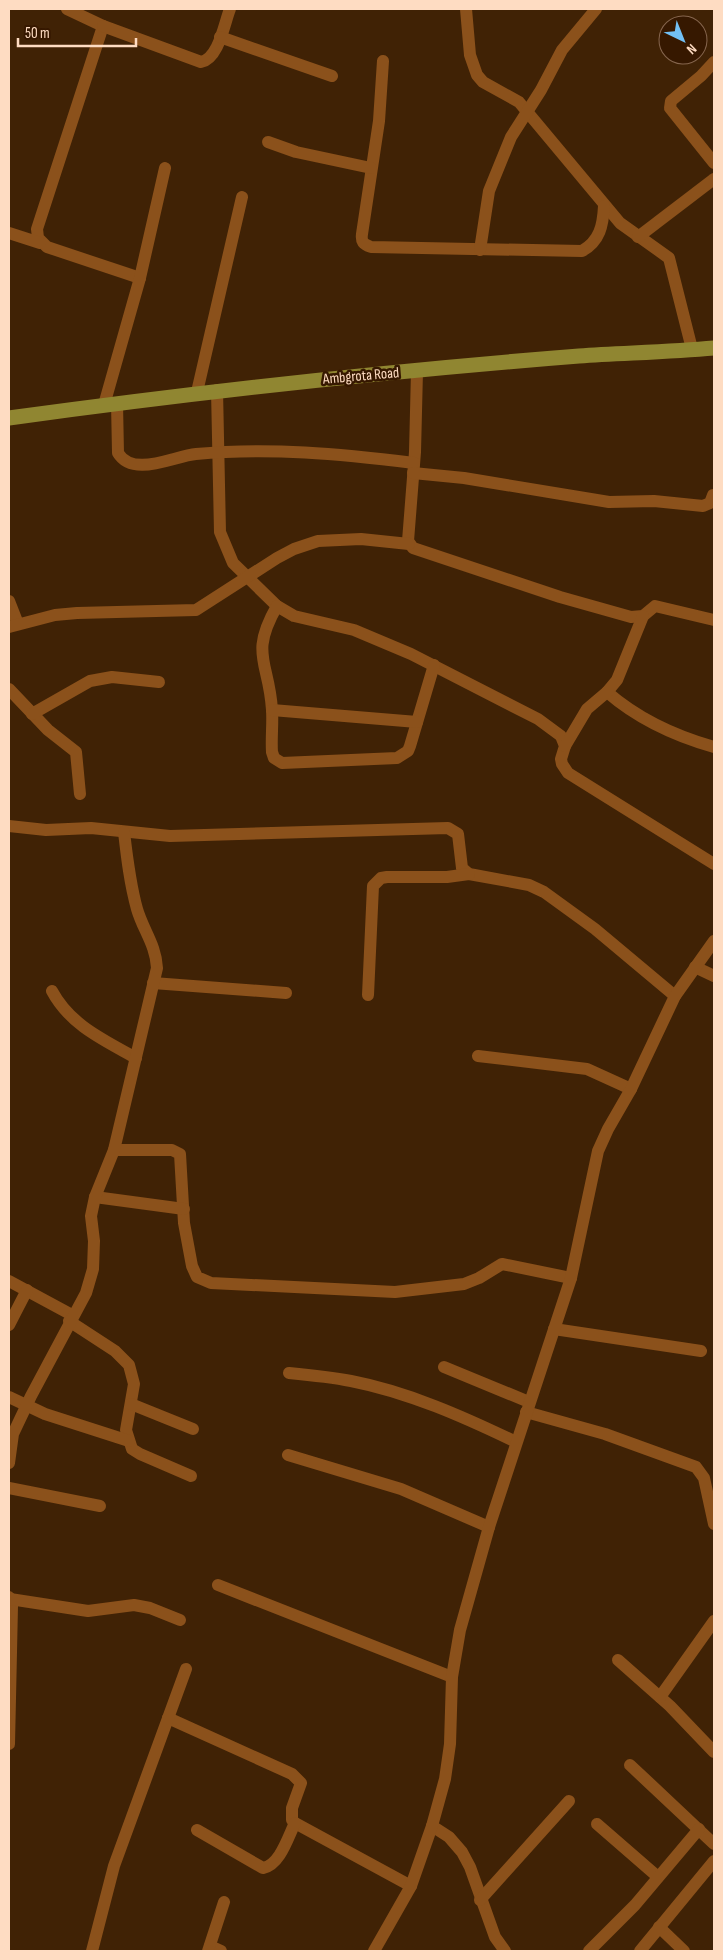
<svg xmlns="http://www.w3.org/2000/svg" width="723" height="1960" font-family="'Sofia Sans Condensed',sans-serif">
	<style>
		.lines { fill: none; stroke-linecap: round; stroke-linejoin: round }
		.street { stroke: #8b511b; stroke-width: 12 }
		.primary { stroke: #908631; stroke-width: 15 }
		.labels { text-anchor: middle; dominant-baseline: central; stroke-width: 5; stroke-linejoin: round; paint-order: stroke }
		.street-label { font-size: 15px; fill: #fedcc2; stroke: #361800 }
	</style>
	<rect width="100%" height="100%" fill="#402205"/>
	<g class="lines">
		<g class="street">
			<polyline points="67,9 103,26 37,229 38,238 47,247 140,278"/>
			<polyline points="466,9 470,55 477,75 483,82 519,102 620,223 669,258 692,349"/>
			<path d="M 103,26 L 201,62 C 219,58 224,24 230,9"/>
			<polyline points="220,37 332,76"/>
			<path d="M 383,61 L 379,121 L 362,234 C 361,242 363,244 371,247 L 582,251 C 600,241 603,225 604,206"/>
			<polyline points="714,62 701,76 671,101 670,108 714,163"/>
			<polyline points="268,142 296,152 371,168"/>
			<polyline points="9,233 40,243"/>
			<polyline points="638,237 714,179"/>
			<polyline points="480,250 489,191 511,137 541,90 562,50 596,9"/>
			<polyline points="417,371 415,452 408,541 413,548 560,597 631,617 643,616 655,606 714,620"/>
			<polyline points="217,390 220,532 233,563 277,606 294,616 354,630 411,654 538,719 561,736 565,746 561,759 562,764 568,773 714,864"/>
			<polyline points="197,392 242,197"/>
			<path d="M 117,403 L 118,453 C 133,478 174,456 196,454 C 269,447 341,454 414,463"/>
			<polyline points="104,405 140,278 165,168"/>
			<polyline points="413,473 464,478 609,502 654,501 703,506 710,503 713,495"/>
			<polyline points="9,601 18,624"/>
			<path d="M 277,606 C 249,655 269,661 272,710 C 273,724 271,738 272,752 L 274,758 L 282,763 L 397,758 L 408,751 L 410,746 L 434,665"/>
			<polyline points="9,627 55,615 77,613 196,610 277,558 294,549 318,541 361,539 409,544"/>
			<polyline points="9,689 48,730 76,752 80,794"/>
			<path d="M 607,692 C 638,719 675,736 714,747"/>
			<polyline points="272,710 417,722"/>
			<polyline points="32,714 90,681 112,677 159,682"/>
			<polyline points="565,746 587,709 607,692 617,680 643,616"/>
			<polyline points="9,826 46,830 91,828 170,836 448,828 458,834 462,868 469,874 529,885 544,892 595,929 675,996"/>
			<polyline points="695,967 714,976"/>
			<polyline points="153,983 286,993"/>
			<path d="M 52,991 C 70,1025 104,1040 136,1058"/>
			<polyline points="368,995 373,886 381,878 387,877 447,877 469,874"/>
			<polyline points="478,1056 587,1069 631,1089"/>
			<polyline points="114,1150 172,1150 180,1154 184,1223 192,1266 197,1277 211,1283 395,1292 464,1284 479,1278 502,1264 571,1278"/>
			<polyline points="95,1197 184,1209"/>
			<polyline points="9,1281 72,1315"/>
			<polyline points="69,1321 115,1351 129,1365 134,1384 126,1430 132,1449 140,1454 191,1476"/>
			<polyline points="9,1325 27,1290"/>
			<polyline points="554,1329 701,1351"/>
			<polyline points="444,1367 529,1402"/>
			<path d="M 289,1373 C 310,1375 330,1377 351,1381 C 408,1392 464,1417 516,1442"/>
			<polyline points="9,1397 45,1414 129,1441"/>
			<polyline points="131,1404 193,1429"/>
			<polyline points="526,1412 605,1434 696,1467 704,1478 714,1524"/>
			<polyline points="288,1455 401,1489 489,1527"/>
			<path d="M 9,1463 L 13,1434 L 31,1396 L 86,1293 L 93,1269 L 94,1241 L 91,1216 L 95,1197 L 114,1150 L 157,968 C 156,945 143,930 137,909 C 130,884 127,858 124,832"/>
			<polyline points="9,1488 100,1506"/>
			<polyline points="218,1585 452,1677"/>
			<polyline points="9,1597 12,1606 9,1744"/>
			<polyline points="10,1599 88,1611 134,1605 150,1608 180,1620"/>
			<polyline points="618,1660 670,1706 714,1752"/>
			<polyline points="660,1697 714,1621"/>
			<polyline points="168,1718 292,1774 301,1783 292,1808 292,1820 295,1823 411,1886"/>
			<polyline points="630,1765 714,1844"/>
			<polyline points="597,1824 658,1877"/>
			<polyline points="432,1826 449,1837 462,1852 470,1867 495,1937 505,1951"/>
			<path d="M 197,1830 L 263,1868 C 280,1865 288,1837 295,1823"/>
			<polyline points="480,1900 569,1801"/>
			<polyline points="659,1927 684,1951"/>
			<polyline points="210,1946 221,1951"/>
			<polyline points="92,1951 114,1866 186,1669"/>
			<polyline points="208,1951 224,1902"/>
			<polyline points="374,1951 411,1886 432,1826 445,1779 450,1744 452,1677 460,1630 489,1527 571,1278 598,1151 608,1129 631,1089 675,996 714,941"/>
			<polyline points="589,1951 635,1905 699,1829"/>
			<polyline points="640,1951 714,1861"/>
		</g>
		<path class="primary" d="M 9,418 C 198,392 388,371 579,356 C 624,353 669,352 714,348"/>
	</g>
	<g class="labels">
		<g class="street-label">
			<text transform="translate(361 376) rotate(-5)">Ambgrota Road</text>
		</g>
	</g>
	<rect width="723" height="1960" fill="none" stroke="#fedcc2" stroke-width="20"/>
	<g transform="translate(683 40) rotate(137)"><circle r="24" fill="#361800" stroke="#86664e"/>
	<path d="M0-4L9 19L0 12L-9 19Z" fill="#72c1f5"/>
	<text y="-8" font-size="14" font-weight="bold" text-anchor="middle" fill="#fedcc2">N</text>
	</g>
	<path d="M18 38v8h118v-8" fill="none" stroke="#fedcc2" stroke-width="2.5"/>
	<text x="25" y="38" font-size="15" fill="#fedcc2" stroke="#361800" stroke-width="4" paint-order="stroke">50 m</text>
</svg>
